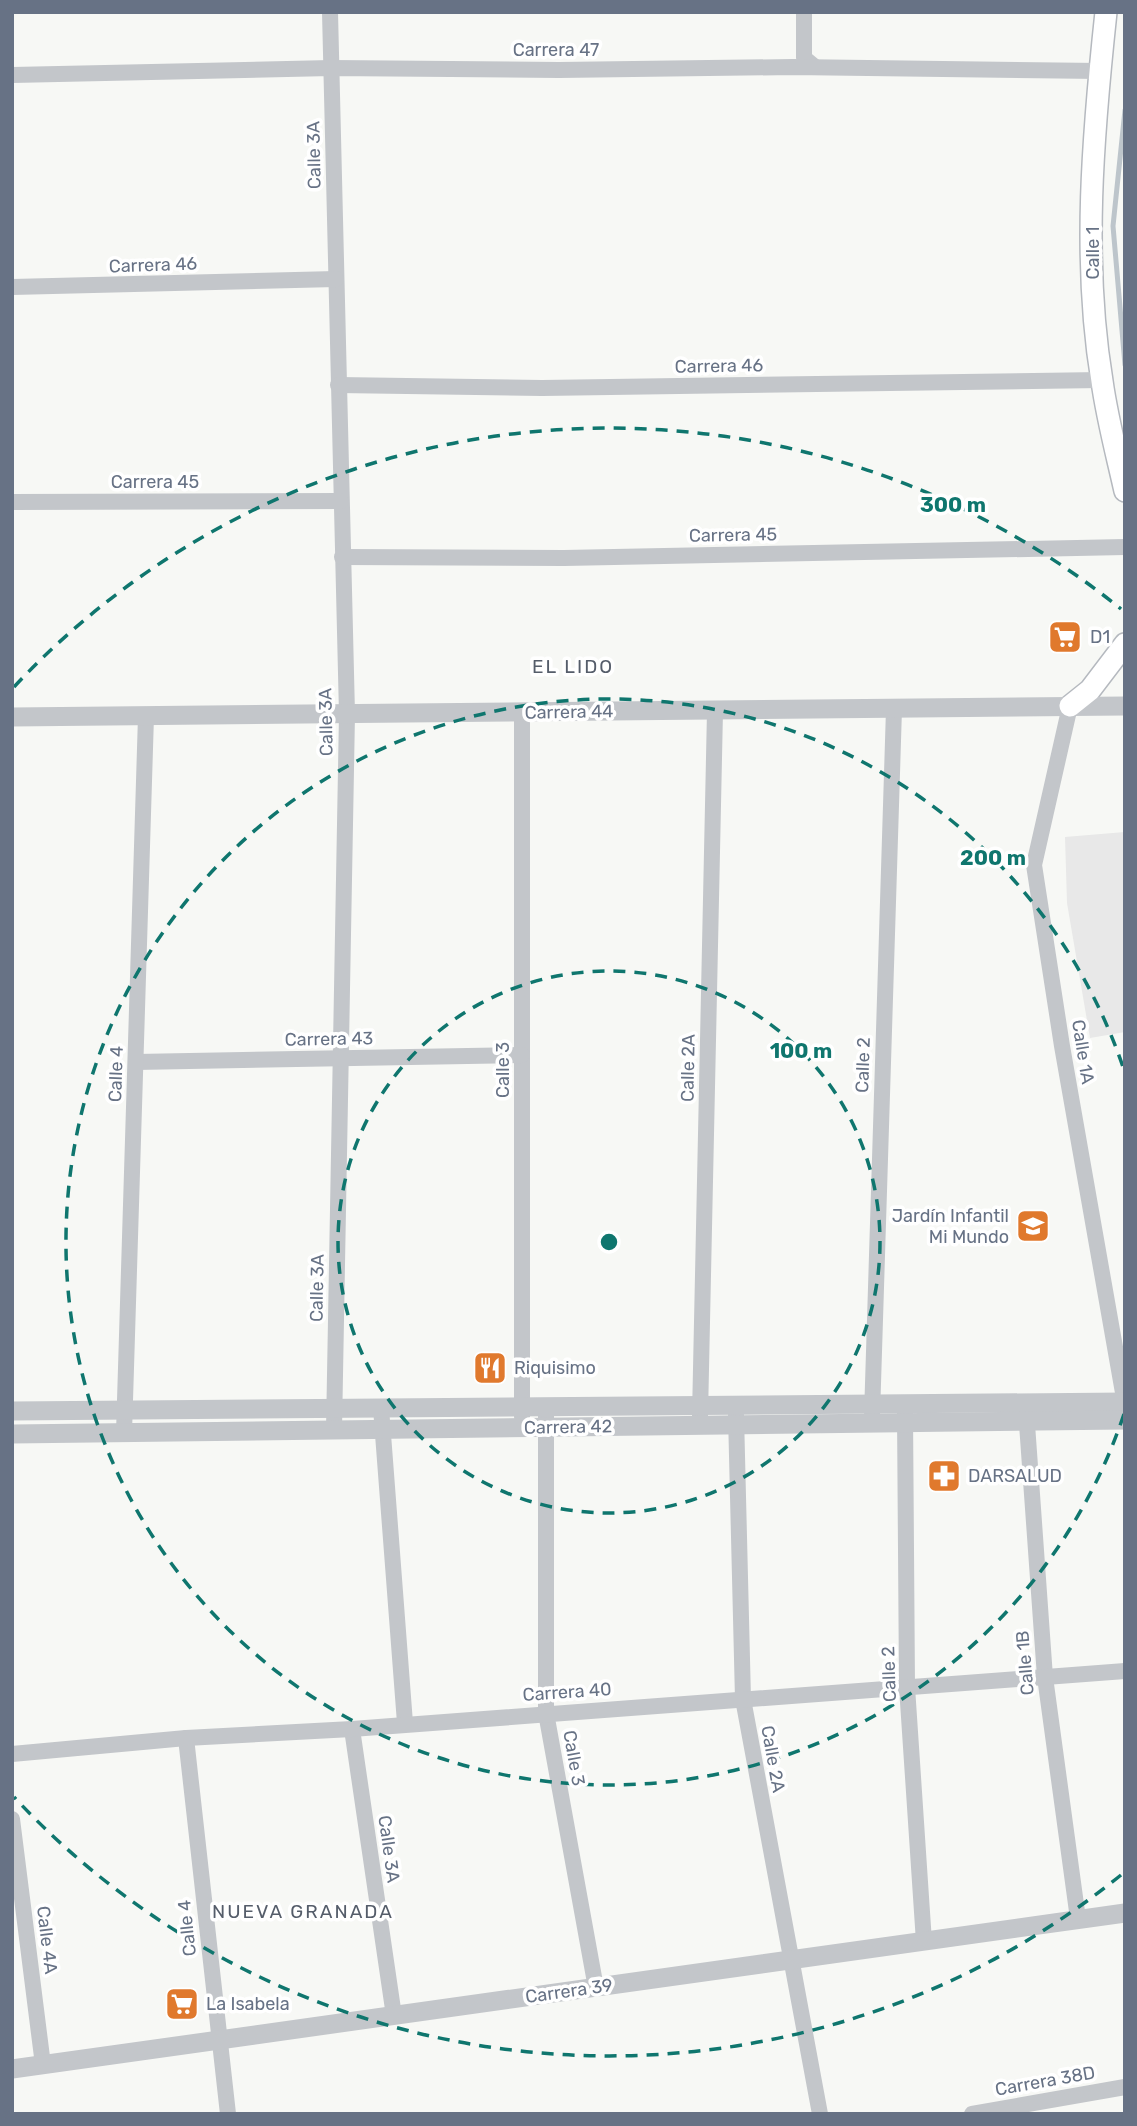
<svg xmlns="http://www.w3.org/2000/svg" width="1137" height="2126" font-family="Rubik,sans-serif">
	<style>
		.built { fill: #e8e8e8 }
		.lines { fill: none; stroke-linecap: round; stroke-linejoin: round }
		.stream { stroke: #bdc5cb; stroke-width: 5 }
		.secondary-casing { stroke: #b5b9bf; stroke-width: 24 }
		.minor { stroke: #c3c6ca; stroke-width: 16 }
		.tertiary { stroke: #c3c6ca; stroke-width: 19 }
		.secondary { stroke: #fff; stroke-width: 21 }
		.ring { fill: none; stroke: #0f766e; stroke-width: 3.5; stroke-dasharray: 12 9 }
		.labels { text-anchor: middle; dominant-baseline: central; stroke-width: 7; stroke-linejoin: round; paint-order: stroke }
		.street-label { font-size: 18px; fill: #677285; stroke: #fff }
		.poi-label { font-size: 18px; fill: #677285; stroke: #fff; text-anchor: start }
		.neighbourhood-label { font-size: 19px; letter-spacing: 2px; fill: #555d6a; stroke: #fff }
		.centre { fill: #0f766e; stroke: #fff; stroke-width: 3.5 }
		.ring-label { font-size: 21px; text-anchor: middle; font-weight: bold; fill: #0f766e; stroke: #fff; stroke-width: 7; stroke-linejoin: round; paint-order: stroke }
	</style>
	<rect width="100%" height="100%" fill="#f7f8f5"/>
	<polygon class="built" points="1125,832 1125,1032 1090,1038 1067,903 1065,837"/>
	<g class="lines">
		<polyline class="stream" points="1125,110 1113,226 1125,365"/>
		<defs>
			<g id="secondary">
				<path d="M 1106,12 C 1093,133 1082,261 1102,381 C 1107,418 1117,455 1125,491"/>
				<polyline points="1070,706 1090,690 1125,644"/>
			</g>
		</defs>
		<use href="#secondary" class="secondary-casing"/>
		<g class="minor">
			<polyline points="330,12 347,714 334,1430"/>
			<polyline points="804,12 804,58 815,67"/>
			<polyline points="12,75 331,68 559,70 793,67 1100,71"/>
			<polyline points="12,287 336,279"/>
			<polyline points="338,385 542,388 1101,380"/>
			<polyline points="12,502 341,501"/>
			<polyline points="342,557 564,558 1125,547"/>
			<polyline points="1070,706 1034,865 1062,1046 1125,1404"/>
			<polyline points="522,712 522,1417"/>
			<polyline points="136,1062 522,1055"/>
			<polyline points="546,1407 546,1713 596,1988"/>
			<polyline points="381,1408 405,1723"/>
			<polyline points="1026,1410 1045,1677 1078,1919"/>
			<polyline points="905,1413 907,1687 924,1942"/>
			<polyline points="736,1415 743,1699 820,2114"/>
			<polyline points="700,1416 715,711"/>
			<polyline points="872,1416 894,709"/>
			<polyline points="124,1433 146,716"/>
			<polyline points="352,1729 394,2016"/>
			<polyline points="186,1738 228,2114"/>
			<polyline points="12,1754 186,1738 352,1729 1125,1671"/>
			<polyline points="12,1819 43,2065"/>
			<polyline points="972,2114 1125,2087"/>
		</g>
		<g class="tertiary">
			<polyline points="12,717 1125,706"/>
			<polyline points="12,1411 1125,1402"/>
			<polyline points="12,1434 1125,1420"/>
			<polyline points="12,2069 1125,1913"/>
		</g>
		<use href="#secondary" class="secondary"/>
	</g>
	<g class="ring">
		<circle cx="609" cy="1242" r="271"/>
		<path d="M1124 1414A543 543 0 1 1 1124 1070"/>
		<path d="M1121 1875A814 814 0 0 1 14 1797M14 687A814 814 0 0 1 1121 609"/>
	</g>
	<defs>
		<symbol id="supermarket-square" viewBox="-11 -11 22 22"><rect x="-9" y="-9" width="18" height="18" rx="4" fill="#e0792d" stroke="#fff"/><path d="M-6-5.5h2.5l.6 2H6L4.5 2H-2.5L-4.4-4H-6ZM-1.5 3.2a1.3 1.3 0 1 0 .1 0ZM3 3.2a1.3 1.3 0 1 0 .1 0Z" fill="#fff"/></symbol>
		<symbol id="school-square" viewBox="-11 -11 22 22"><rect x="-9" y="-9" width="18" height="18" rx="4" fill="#e0792d" stroke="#fff"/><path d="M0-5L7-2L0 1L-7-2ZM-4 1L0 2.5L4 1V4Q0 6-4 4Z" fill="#fff"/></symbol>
		<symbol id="restaurant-square" viewBox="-11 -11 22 22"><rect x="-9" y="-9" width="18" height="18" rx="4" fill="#e0792d" stroke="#fff"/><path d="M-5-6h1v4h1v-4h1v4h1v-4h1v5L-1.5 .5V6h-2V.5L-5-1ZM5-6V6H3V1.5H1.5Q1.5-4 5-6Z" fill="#fff"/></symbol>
		<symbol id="pharmacy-square" viewBox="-11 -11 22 22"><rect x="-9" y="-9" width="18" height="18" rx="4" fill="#e0792d" stroke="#fff"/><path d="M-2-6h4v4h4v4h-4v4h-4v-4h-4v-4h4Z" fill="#fff"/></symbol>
	</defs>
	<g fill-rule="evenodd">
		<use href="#supermarket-square" x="1046" y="618" width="38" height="38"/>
		<use href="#school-square" x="1014" y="1207" width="38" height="38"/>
		<use href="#restaurant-square" x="471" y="1349" width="38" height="38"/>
		<use href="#pharmacy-square" x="925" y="1457" width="38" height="38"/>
		<use href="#supermarket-square" x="163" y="1985" width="38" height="38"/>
	</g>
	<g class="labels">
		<g class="street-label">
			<text x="556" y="50">Carrera 47</text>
			<text transform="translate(314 155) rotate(-91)">Calle 3A</text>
			<text transform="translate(1093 253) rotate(-90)">Calle 1</text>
			<text transform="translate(153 265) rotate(-2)">Carrera 46</text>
			<text transform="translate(719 366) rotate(-1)">Carrera 46</text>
			<text x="155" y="482">Carrera 45</text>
			<text transform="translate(733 535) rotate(-1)">Carrera 45</text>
			<text transform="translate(569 712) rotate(-1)">Carrera 44</text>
			<text transform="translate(326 722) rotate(-91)">Calle 3A</text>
			<text transform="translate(329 1039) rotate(-1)">Carrera 43</text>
			<text transform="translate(1083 1052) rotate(81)">Calle 1A</text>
			<text transform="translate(863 1065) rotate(-88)">Calle 2</text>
			<text transform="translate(688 1068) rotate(-89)">Calle 2A</text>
			<text transform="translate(503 1070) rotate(-90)">Calle 3</text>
			<text transform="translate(116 1074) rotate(-88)">Calle 4</text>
			<text transform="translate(317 1288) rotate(-89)">Calle 3A</text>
			<text transform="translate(568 1427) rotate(-1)">Carrera 42</text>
			<text transform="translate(1025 1663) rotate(-95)">Calle 1B</text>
			<text transform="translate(889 1674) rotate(-92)">Calle 2</text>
			<text transform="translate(567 1692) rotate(-4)">Carrera 40</text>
			<text transform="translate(574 1758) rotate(80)">Calle 3</text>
			<text transform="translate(773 1759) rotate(80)">Calle 2A</text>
			<text transform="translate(389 1849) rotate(82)">Calle 3A</text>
			<text transform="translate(187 1928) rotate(-96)">Calle 4</text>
			<text transform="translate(47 1940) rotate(83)">Calle 4A</text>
			<text transform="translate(569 1991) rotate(-8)">Carrera 39</text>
			<text transform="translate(1045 2081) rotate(-10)">Carrera 38D</text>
		</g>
		<g class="poi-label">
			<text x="1090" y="637">D1</text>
			<text x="1009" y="1216" text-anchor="end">Jardín Infantil<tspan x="1009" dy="21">Mi Mundo</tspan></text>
			<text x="514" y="1368">Riquisimo</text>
			<text x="968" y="1476">DARSALUD</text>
			<text x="206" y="2004">La Isabela</text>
		</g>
		<g class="neighbourhood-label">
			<text x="573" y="666">EL LIDO</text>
			<text x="303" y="1911">NUEVA GRANADA</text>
		</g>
	</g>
	<circle cx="609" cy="1242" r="10" class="centre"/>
	<g class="ring-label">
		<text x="953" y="512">300 m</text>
		<text x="993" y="865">200 m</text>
		<text x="801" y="1058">100 m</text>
	</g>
	<rect width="1137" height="2126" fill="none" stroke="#677285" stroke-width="28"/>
</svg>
